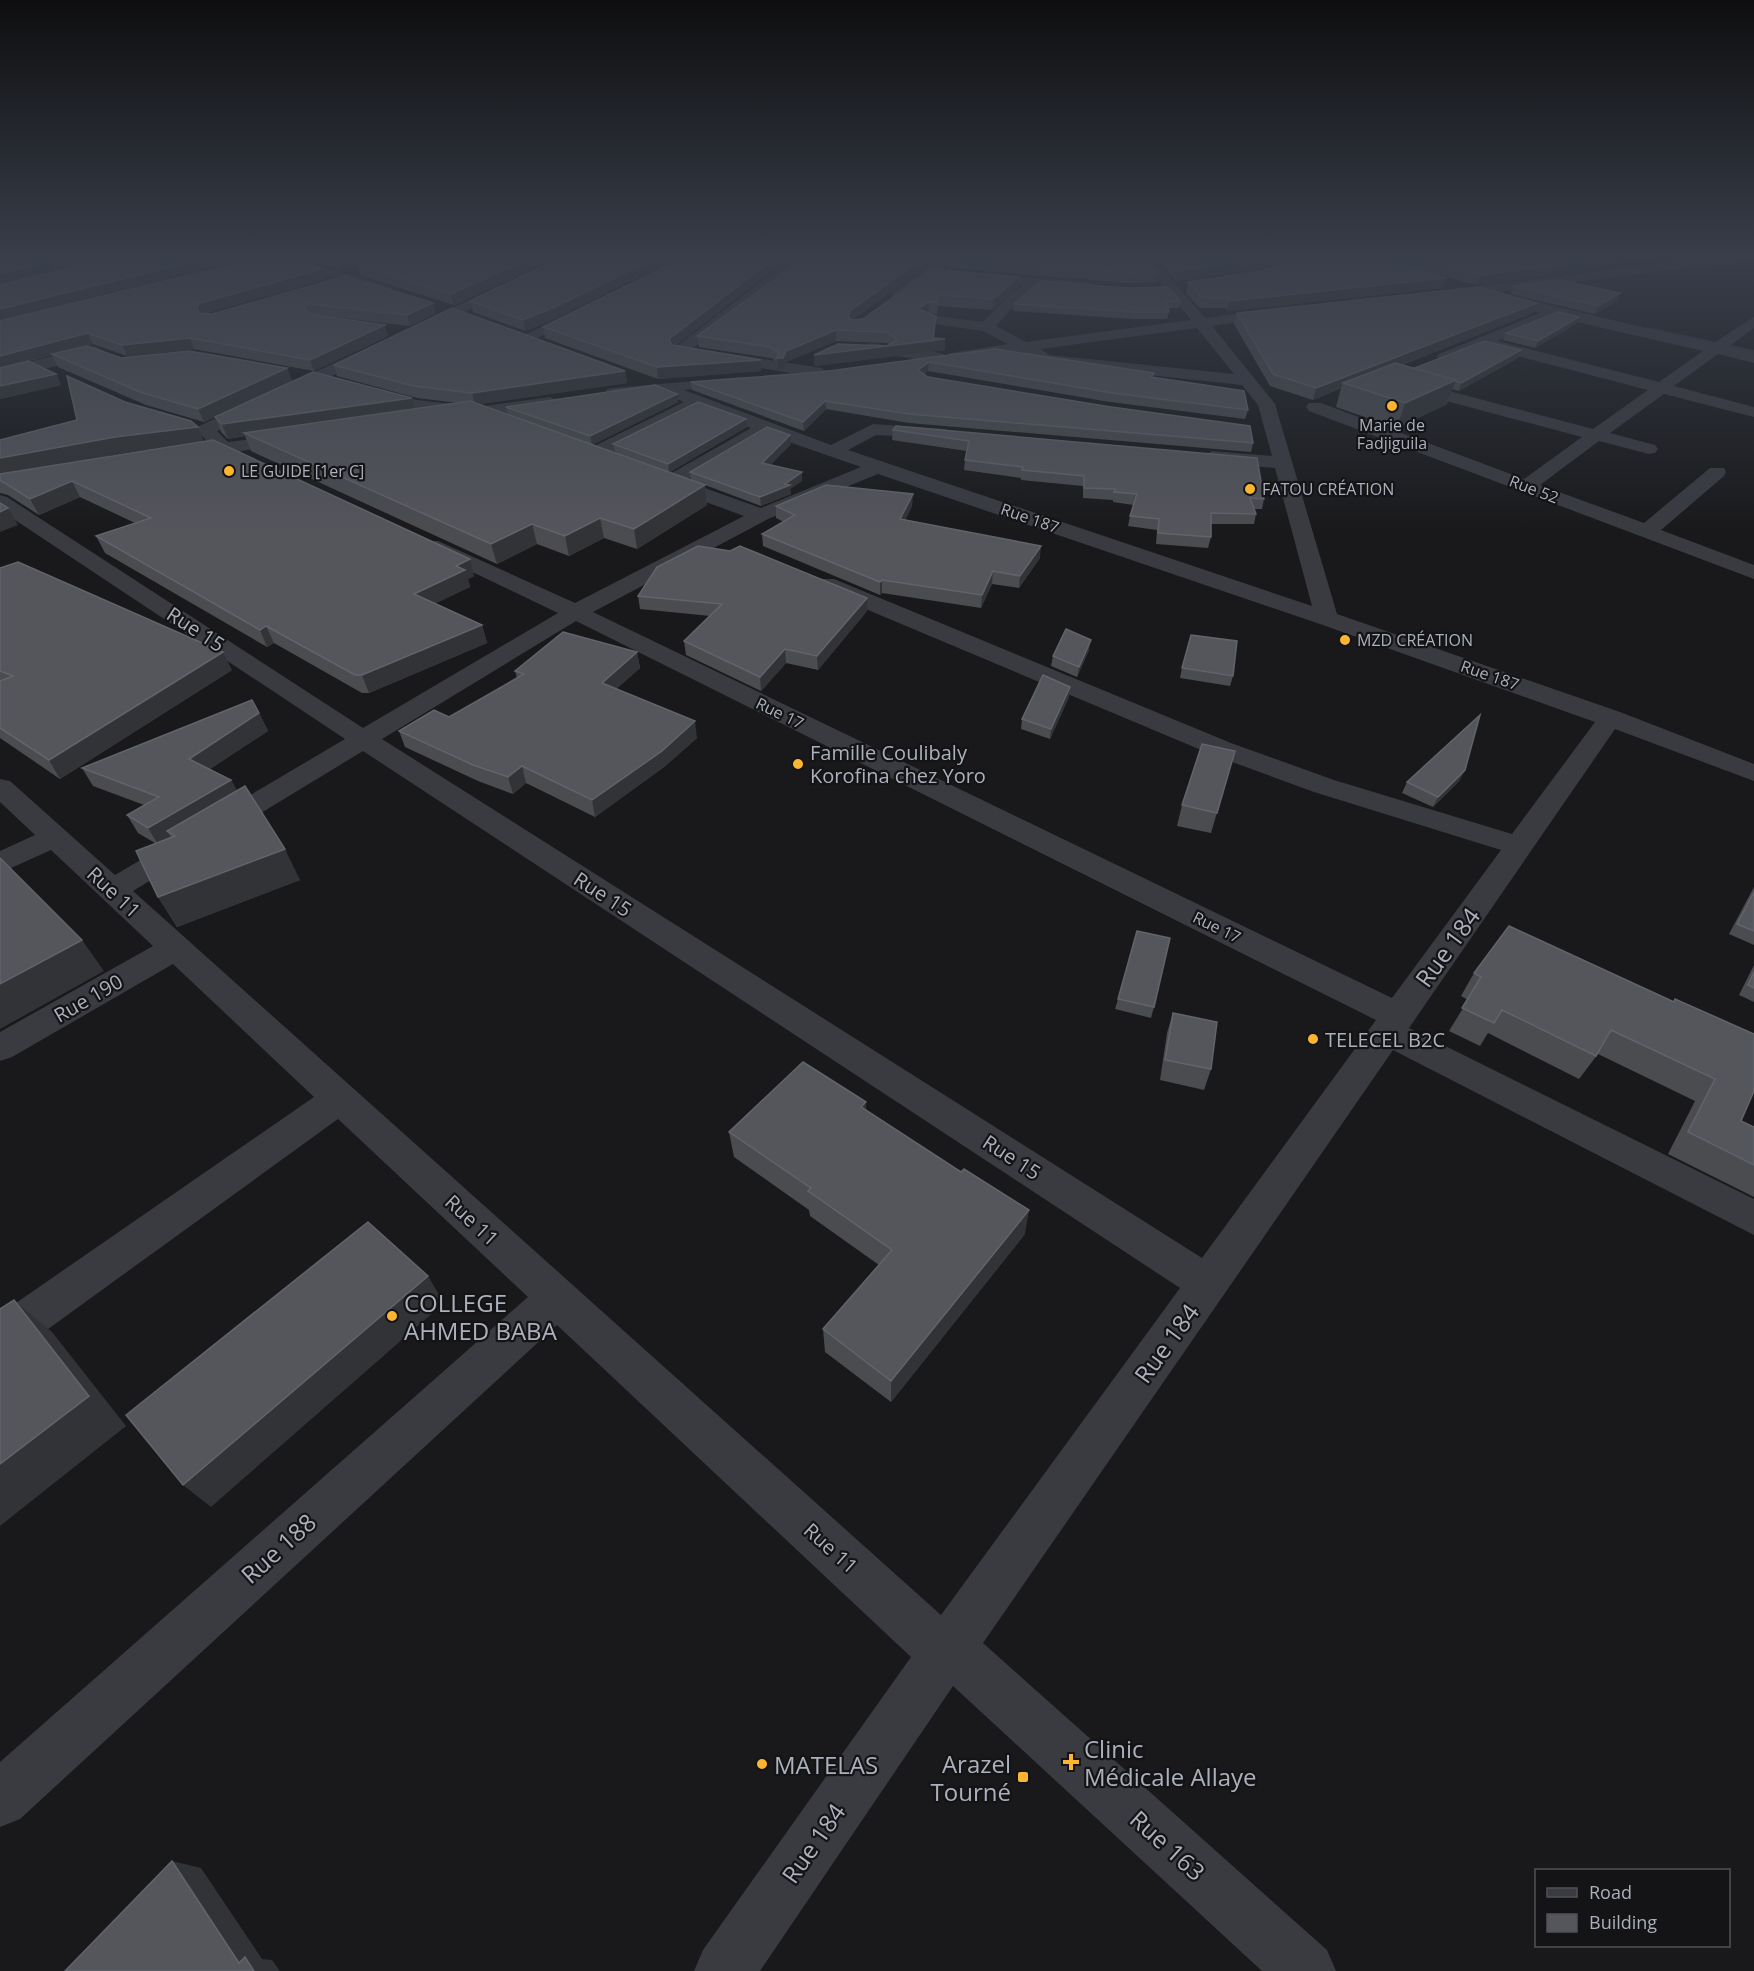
<svg xmlns="http://www.w3.org/2000/svg" width="1754" height="1971" font-family="'Open Sans',sans-serif">
	<style>
		.lines { fill: none; stroke-linecap: round; stroke-linejoin: round }
		.stream { fill: #2e3840; fill-rule: evenodd }
		.minor { fill: #3a3b41; fill-rule: evenodd }
		.wall { fill: #4a4c50; fill-rule: evenodd }
		.shaded-wall { fill: #323336 }
		.building { fill: #55565c; stroke: #62646b; stroke-width: 1.5 }
		.poi-dot { fill: #fcb530; stroke: #141416; stroke-width: 2 }
		.labels { text-anchor: middle; dominant-baseline: central; stroke-width: 4.5; stroke-linejoin: round; paint-order: stroke }
		.far-poi-label { font-size: 16px; fill: #abb0bc; stroke: #141416; text-anchor: start }
		.far-street-label { font-size: 16px; fill: #abb0bc; stroke: #141416 }
		.street-label { font-size: 20px; fill: #abb0bc; stroke: #141416 }
		.poi-label { font-size: 20px; fill: #abb0bc; stroke: #141416; text-anchor: start }
		.near-street-label { font-size: 24px; fill: #abb0bc; stroke: #141416 }
		.near-poi-label { font-size: 24px; fill: #abb0bc; stroke: #141416; text-anchor: start }
	</style>
	<rect width="100%" height="100%" fill="#19191b"/>
	<g class="lines">
		<polygon class="stream" points="1647,327 1754,350 1754,354 1645,330"/>
		<g class="minor">
			<polygon points="272,258 293,258 391,287 393,290 386,294 381,293"/>
			<path d="M 560,258 L 577,258 L 217,431 L 228,442 L 291,434 L 300,439 L 297,443 L 241,451 L 238,456 C 231,458 226,454 219,454 C 206,453 185,465 176,453 L 178,449 L 210,444 L 196,430 L 199,426 Z"/>
			<polygon points="799,258 815,258 775,285 693,348 821,368 829,373 827,376 821,378 674,354 672,351 674,348 765,279"/>
			<polygon points="940,258 955,258 902,299 892,299 892,293"/>
			<path d="M 1140,258 L 1153,258 L 1205,318 L 1279,308 L 1286,312 L 1279,316 L 1212,326 L 1275,404 L 1337,614 L 1620,712 L 1754,764 L 1754,781 L 1615,729 L 1409,1028 L 1754,1199 L 1754,1235 L 1393,1050 L 983,1643 L 1327,1950 L 1336,1971 L 1262,1971 L 953,1686 L 760,1971 L 694,1971 L 703,1950 L 911,1657 L 557,1325 L 20,1819 L 0,1827 L 0,1762 L 528,1297 L 338,1119 L 15,1353 L 0,1359 L 0,1314 L 314,1097 L 173,964 L 12,1057 L 0,1061 L 0,1032 L 153,946 L 51,850 L 0,873 L 0,851 L 35,835 L 0,802 L 0,779 L 10,781 L 115,875 L 345,739 L 0,510 L 0,495 L 7,497 L 363,728 L 558,613 L 424,549 L 421,545 L 424,541 L 438,541 L 575,603 L 744,516 L 657,484 L 654,480 L 657,476 L 668,475 L 751,428 L 699,408 L 600,458 L 586,458 L 584,454 L 586,450 L 684,402 L 661,393 L 607,397 L 605,393 L 607,389 L 613,388 L 741,377 L 743,380 L 735,385 L 684,390 L 831,445 L 873,424 L 945,429 L 948,433 L 939,438 L 876,435 L 848,450 L 1312,606 L 1275,468 L 1212,463 L 1203,457 L 1212,451 L 1272,456 L 1258,405 L 1242,385 L 1046,364 L 1021,352 L 956,361 L 950,359 L 948,356 L 950,353 L 1008,344 L 983,331 L 928,323 L 921,319 L 928,315 L 983,322 L 1010,294 L 1024,285 L 969,280 L 967,277 L 974,273 L 1089,282 L 1091,285 C 1079,297 1054,281 1039,287 C 1022,293 1008,313 996,326 L 1026,342 L 1191,320 ZM 1197,328 L 1234,374 L 1050,355 L 1040,349 ZM 766,434 L 861,467 L 761,508 L 685,481 ZM 878,474 L 1320,624 L 1595,722 L 1512,834 L 1334,780 L 1231,743 L 834,579 L 818,579 L 815,584 L 818,589 L 1213,755 L 1314,792 L 1501,850 L 1392,998 L 593,612 L 768,519 ZM 576,621 L 1376,1020 L 1202,1258 L 382,739 ZM 363,751 L 1180,1288 L 941,1615 L 133,891 Z"/>
			<path d="M 1701,258 L 1740,258 L 1734,262 L 1496,292 L 1712,344 L 1754,317 L 1754,328 L 1728,347 L 1754,353 L 1754,363 L 1718,354 L 1674,386 L 1754,407 L 1754,417 L 1664,394 L 1610,433 L 1655,445 L 1658,449 L 1655,453 L 1649,454 L 1599,441 L 1540,485 L 1644,523 L 1710,468 L 1724,468 L 1726,472 L 1724,476 L 1661,530 L 1754,565 L 1754,579 L 1309,411 L 1306,407 L 1309,403 L 1321,403 L 1524,479 L 1582,437 L 1401,389 L 1399,385 L 1401,381 L 1407,380 L 1593,429 L 1648,390 L 1483,347 L 1451,360 L 1439,360 L 1437,357 L 1439,354 L 1540,313 L 1488,298 L 1487,293 L 1444,298 L 1439,297 L 1439,291 ZM 1555,317 L 1703,351 L 1659,382 L 1497,341 Z"/>
			<polygon points="584,308 591,312 589,315 528,342 523,344 515,339"/>
			<polygon points="870,343 941,353 949,358 941,363 865,351 862,348"/>
			<polygon points="94,346 106,352 104,355 0,379 0,369"/>
			<polygon points="369,387 417,400 477,407 550,397 559,402 550,407 449,421 443,420 440,416 442,413 416,410 363,396 361,392"/>
		</g>
	</g>
	<g class="wall">
		<polygon points="301,258 372,258 339,270"/>
		<polygon points="554,258 454,305 361,276 358,266"/>
		<polygon points="937,258 852,320 863,319 932,269 1017,287 992,310 938,306 937,314 928,313 935,326 934,338 945,350 814,366 887,346 890,345 887,343 836,341 786,362 784,369 777,370 777,362 771,358 699,347 697,336"/>
		<polygon points="947,258 1158,272 1156,282 1127,283 947,268"/>
		<polygon points="1156,258 1305,258 1257,269 1176,281"/>
		<polygon points="1378,258 1637,258 1584,271 1476,285"/>
		<polygon points="323,269 326,279 206,313 212,314 345,276 436,313 410,326 324,316 388,336 314,371 194,349 127,356 93,344 66,351 121,358 287,368 292,381 204,422 146,405 58,367 52,355 22,363 56,374 61,385 0,399 0,321"/>
		<polygon points="1260,271 1446,278 1442,288 1227,311 1226,308 1200,308 1186,293 1188,282"/>
		<polygon points="764,277 675,346 761,360 761,371 658,379 545,338 543,327"/>
		<polygon points="1513,286 1617,301 1594,314 1510,294"/>
		<polygon points="470,301 557,318 525,331 473,312"/>
		<polygon points="1180,301 1179,308 1168,308 1169,312 1167,319 1135,319 1013,311 1014,304"/>
		<polygon points="1237,313 1533,313 1402,365 1415,368 1521,350 1518,358 1459,391 1452,389 1447,404 1397,428 1336,407 1341,388 1313,400 1270,386 1234,324"/>
		<polygon points="1579,317 1576,324 1535,348 1503,340 1506,333"/>
		<polygon points="995,349 1153,377 1248,410 1245,419 1110,402 928,371 924,374 928,377 1253,443 1251,452 909,423 826,409 804,431 692,390 691,382 821,372"/>
		<polygon points="334,365 625,371 627,383 479,404 508,415 506,407 678,402 592,445 615,453 613,444 746,419 747,427 669,472 691,480 690,472 791,444 770,465 802,481 790,489 791,494 761,506 705,485 707,505 637,549 604,538 569,556 537,544 497,564 251,451 245,436 228,439 221,432 215,417 415,409 459,403 417,398 337,376"/>
		<polygon points="896,426 1264,499 1262,509 1254,509 1256,514 1254,524 1211,524 1211,537 1208,548 1156,544 1157,530 1128,526 1130,516 1134,505 1113,502 1113,500 1083,498 1083,486 1021,480 1021,478 964,470 965,460 967,451 892,440 893,430"/>
		<path d="M 0,440 L 204,441 L 474,576 L 468,579 L 470,587 L 435,603 L 482,625 L 487,643 L 369,693 L 362,693 L 274,643 L 267,647 L 105,553 L 96,536 L 135,523 L 80,497 L 39,515 L 8,495 L 0,493 ZM 166,447 L 69,463 L 123,453 Z"/>
		<polygon points="776,506 912,506 905,520 1040,558 1019,588 992,584 981,608 882,593 880,595 763,546 762,534 784,522 776,518"/>
		<polygon points="0,568 232,670 60,779 0,738"/>
		<polygon points="638,596 867,611 818,670 786,663 761,691 686,655 684,641 710,616 640,609"/>
		<polygon points="1089,650 1077,677 1051,666 1053,656"/>
		<polygon points="637,652 640,668 616,689 697,738 664,767 595,817 526,783 513,794 478,781 405,747 399,731 449,717 517,678 515,671"/>
		<polygon points="1182,668 1233,676 1230,686 1180,678"/>
		<polygon points="1070,687 1069,697 1050,739 1021,729 1022,719"/>
		<polygon points="259,713 268,731 210,769 231,780 237,791 300,880 177,927 158,897 155,843 138,833 127,815 144,805 93,786 82,768"/>
		<polygon points="1235,751 1211,833 1177,826 1182,805"/>
		<polygon points="1460,780 1433,807 1402,793 1407,782"/>
		<polygon points="1754,887 1754,945 1729,934"/>
		<polygon points="1754,965 1754,1002 1739,995"/>
		<polygon points="1474,973 1673,1002 1741,1121 1754,1127 1754,1197 1668,1154 1695,1101 1598,1054 1579,1079 1488,1033 1480,1046 1449,1031 1468,1000 1461,996"/>
		<polygon points="1118,999 1154,1007 1151,1018 1115,1009"/>
		<polygon points="1173,1013 1211,1069 1204,1090 1160,1080 1167,1033"/>
		<polygon points="867,1111 1025,1234 891,1402 825,1352 823,1329 879,1265 810,1216 809,1210 734,1157 729,1132"/>
	</g>
	<g class="shaded-wall">
		<polygon points="62,258 107,258 0,284 0,273"/>
		<polygon points="207,258 250,258 0,321 0,309"/>
		<polygon points="341,258 372,258 339,270 336,260"/>
		<polygon points="531,258 554,258 454,305 451,294"/>
		<polygon points="656,258 677,258 557,318 525,331 523,320"/>
		<polygon points="778,258 795,258 764,277 670,350 669,339 763,267"/>
		<polygon points="923,258 937,258 851,320 848,316 851,310"/>
		<polygon points="1262,258 1305,258 1257,269 1176,281 1178,271"/>
		<polygon points="1600,258 1637,258 1584,271 1476,285 1480,275"/>
		<polygon points="323,269 326,279 204,314 201,318 197,307 200,303"/>
		<polygon points="1018,277 1017,287 992,310 993,299"/>
		<polygon points="1446,278 1442,288 1227,311 1229,301"/>
		<polygon points="1620,293 1617,301 1594,314 1598,306"/>
		<polygon points="929,302 928,313 920,317 920,307"/>
		<polygon points="433,303 436,313 410,326 407,315"/>
		<polygon points="1537,303 1533,313 1350,385 1343,383 1341,388 1313,400 1316,388"/>
		<polygon points="936,316 934,341 945,339 945,350 814,366 814,355 933,341"/>
		<polygon points="1579,317 1576,324 1535,348 1538,341"/>
		<polygon points="385,325 388,336 314,371 310,360"/>
		<polygon points="836,330 836,341 786,362 784,369 777,370 777,358 786,351"/>
		<polygon points="88,333 93,344 0,368 0,356"/>
		<polygon points="190,338 194,349 127,356 122,345"/>
		<polygon points="1521,350 1518,358 1459,391 1461,383"/>
		<polygon points="761,360 761,371 658,379 657,367"/>
		<polygon points="929,362 928,371 918,379 918,370"/>
		<polygon points="287,368 292,381 204,422 198,409"/>
		<polygon points="625,371 627,383 475,405 472,393"/>
		<polygon points="56,374 61,385 0,399 0,386"/>
		<polygon points="1456,380 1447,404 1397,428 1405,403"/>
		<polygon points="677,394 678,402 592,445 590,436"/>
		<polygon points="412,398 416,412 244,433 245,436 228,439 222,424"/>
		<polygon points="825,401 826,409 804,431 803,422"/>
		<polygon points="746,419 747,427 669,473 668,464"/>
		<polygon points="198,427 204,442 123,453 0,476 0,458 115,437"/>
		<polygon points="790,435 791,444 763,472 762,463"/>
		<polygon points="802,472 802,481 790,489 791,494 761,506 760,497 785,484"/>
		<polygon points="72,481 80,497 39,515 30,499"/>
		<polygon points="705,485 707,505 637,549 634,529"/>
		<polygon points="913,494 912,506 899,532 900,519"/>
		<polygon points="8,508 18,525 0,532 0,512"/>
		<polygon points="600,518 604,538 569,556 565,536"/>
		<polygon points="532,524 537,544 497,564 491,544"/>
		<polygon points="1041,546 1040,558 1019,588 1020,576"/>
		<polygon points="470,559 474,576 468,579 470,587 420,611 414,594 456,566"/>
		<polygon points="993,571 992,584 981,608 982,595"/>
		<polygon points="882,580 882,593 880,595 880,582"/>
		<polygon points="867,598 867,611 818,670 817,656"/>
		<polygon points="482,625 487,643 369,693 362,675"/>
		<polygon points="266,626 274,643 267,647 260,630"/>
		<polygon points="1091,640 1089,650 1077,677 1079,667"/>
		<polygon points="785,649 786,663 761,691 760,677"/>
		<polygon points="223,652 232,670 60,779 49,760"/>
		<polygon points="637,652 640,668 605,699 602,683"/>
		<polygon points="1070,687 1069,697 1050,739 1051,729"/>
		<polygon points="259,713 268,731 199,776 189,759"/>
		<polygon points="695,721 697,738 664,767 595,817 592,800"/>
		<polygon points="522,766 526,783 513,794 508,777"/>
		<polygon points="1465,770 1460,780 1433,807 1438,797"/>
		<polygon points="231,780 241,798 167,831 172,839 159,846 148,828"/>
		<polygon points="285,849 300,880 177,927 158,897"/>
		<polygon points="82,940 104,971 0,1029 0,984"/>
		<polygon points="866,1102 867,1128 861,1107"/>
		<polygon points="1029,1210 1025,1234 891,1402 891,1381"/>
		<polygon points="428,1276 444,1303 211,1507 183,1485"/>
		<polygon points="14,1300 52,1332 126,1426 0,1526 0,1464"/>
		<polygon points="172,1861 201,1868 262,1959 272,1960 280,1971 254,1971 239,1963"/>
	</g>
	<g class="building">
		<polygon points="0,258 62,258 0,273"/>
		<polygon points="108,258 207,258 0,309 0,285"/>
		<polygon points="259,258 286,258 323,269 200,303 197,307 199,313 212,314 345,276 433,303 407,315 307,304 304,309 313,315 385,325 310,360 190,338 122,345 88,333 0,356 0,321"/>
		<polygon points="377,258 531,258 451,294 358,266"/>
		<polygon points="560,258 656,258 555,307 523,320 470,301"/>
		<polygon points="683,258 778,258 763,267 669,339 672,345 761,360 657,367 543,327"/>
		<polygon points="804,258 923,258 851,310 848,316 852,320 863,319 932,269 1018,277 993,299 938,295 937,303 929,302 920,307 920,310 936,316 933,338 945,339 814,355 838,344 887,346 897,340 887,332 836,330 786,351 783,358 777,358 779,353 770,347 697,336"/>
		<polygon points="947,258 1147,258 1158,272 1128,273"/>
		<polygon points="1166,258 1262,258 1178,271"/>
		<polygon points="1308,258 1376,258 1446,278 1229,301 1228,298 1202,298 1188,282 1260,271"/>
		<polygon points="1417,258 1600,258 1588,261 1480,275"/>
		<polygon points="1560,280 1620,293 1598,306 1513,286"/>
		<polygon points="1041,281 1128,288 1168,287 1180,301 1167,301 1169,312 1136,312 1014,304"/>
		<polygon points="1479,287 1537,303 1316,388 1273,374 1237,313"/>
		<polygon points="452,308 625,371 472,393 414,386 334,365"/>
		<polygon points="1558,312 1579,317 1538,341 1506,333"/>
		<polygon points="1484,341 1521,350 1461,383 1415,368"/>
		<polygon points="87,346 121,358 189,351 287,368 198,409 140,392 52,354"/>
		<polygon points="995,349 1154,373 1151,377 1244,391 1248,410 1112,393 929,362 918,370 928,377 1111,407 1250,426 1253,443 909,414 825,401 803,422 691,382 821,372"/>
		<polygon points="28,361 56,374 0,386 0,368"/>
		<polygon points="1395,363 1456,380 1405,403 1343,383"/>
		<polygon points="313,372 412,398 222,424 215,417"/>
		<polygon points="67,376 125,402 191,421 198,427 115,437 0,458 0,440 77,420"/>
		<polygon points="655,385 677,394 590,436 506,407"/>
		<polygon points="470,401 705,485 634,529 600,518 565,536 532,524 491,544 244,433"/>
		<polygon points="698,402 746,419 668,464 613,444"/>
		<polygon points="896,426 1257,458 1264,499 1250,498 1256,514 1211,513 1211,537 1158,533 1159,519 1130,516 1137,494 1114,492 1115,489 1084,488 1084,476 1022,470 1023,467 965,460 969,441 893,430"/>
		<polygon points="767,427 790,435 762,463 802,472 785,484 790,485 760,497 690,472"/>
		<polygon points="213,440 470,559 456,566 465,570 414,594 482,625 362,675 355,675 266,626 260,630 96,536 151,518 72,481 30,499 0,480 0,474"/>
		<polygon points="826,485 913,494 900,519 1041,546 1020,576 993,571 982,595 882,580 880,582 762,534 795,515 776,506"/>
		<polygon points="0,503 8,508 0,512"/>
		<polygon points="698,546 730,551 740,546 867,598 817,656 785,649 760,677 684,641 722,604 638,596 657,567"/>
		<polygon points="18,562 223,652 49,760 0,728 0,681 13,676 0,671 0,568"/>
		<polygon points="1066,629 1091,640 1079,667 1053,656"/>
		<polygon points="563,632 637,652 602,683 695,721 662,751 592,800 522,766 508,777 473,765 399,731 434,710 449,717 524,674 515,671"/>
		<polygon points="1191,635 1237,641 1233,676 1182,668"/>
		<polygon points="1043,675 1070,687 1051,729 1022,719"/>
		<polygon points="252,700 259,713 189,759 231,780 148,828 127,815 159,797 82,768"/>
		<polygon points="1480,715 1465,770 1438,797 1407,782"/>
		<polygon points="1202,744 1235,751 1217,813 1182,805"/>
		<polygon points="245,786 285,849 158,897 136,851 175,836 167,831"/>
		<polygon points="0,858 82,940 0,984"/>
		<polygon points="1754,892 1754,931 1737,924"/>
		<polygon points="1509,926 1674,1002 1675,999 1754,1034 1754,1091 1741,1121 1754,1127 1754,1165 1688,1132 1715,1079 1611,1030 1596,1056 1502,1010 1494,1023 1462,1008 1481,977 1474,973"/>
		<polygon points="1137,931 1170,938 1154,1007 1118,999"/>
		<polygon points="1754,972 1754,988 1748,985"/>
		<polygon points="1173,1013 1217,1022 1211,1069 1165,1060"/>
		<polygon points="803,1062 866,1102 861,1107 961,1172 964,1169 1029,1210 891,1381 823,1329 892,1250 808,1191 811,1188 729,1132"/>
		<polygon points="368,1222 428,1276 183,1485 126,1415"/>
		<polygon points="14,1300 89,1396 0,1464 0,1309"/>
		<polygon points="172,1861 239,1963 245,1957 254,1971 65,1971"/>
	</g>
	<linearGradient id="sky" x2="0" y2="1"><stop stop-color="#0e0e0f"/><stop offset="0.48" stop-color="#383e4a"/><stop offset="1" stop-color="#383e4a" stop-opacity="0"/></linearGradient>
	<rect width="1754" height="534" fill="url(#sky)"/>
	<g class="poi-dot">
		<circle cx="1392" cy="406" r="6"/>
		<circle cx="229" cy="471" r="6"/>
		<circle cx="1250" cy="489" r="6"/>
		<circle cx="1345" cy="640" r="6"/>
		<circle cx="798" cy="764" r="6"/>
		<circle cx="1313" cy="1039" r="6"/>
		<circle cx="392" cy="1316" r="6"/>
		<path d="M1068 1753h6v6h6v6h-6v6h-6v-6h-6v-6h6z"/>
		<circle cx="762" cy="1764" r="6"/>
		<rect x="1017" y="1771" width="12" height="12" rx="3"/>
	</g>
	<g class="labels">
		<g class="far-poi-label">
			<text x="1392" y="425" text-anchor="middle">Marie de<tspan x="1392" dy="18">Fadjiguila</tspan></text>
			<text x="241" y="471">LE GUIDE [1er C]</text>
			<text x="1262" y="489">FATOU CRÉATION</text>
			<text x="1357" y="640">MZD CRÉATION</text>
		</g>
		<g class="far-street-label">
			<text transform="translate(1534 489) rotate(21)">Rue 52</text>
			<text transform="translate(1030 518) rotate(19)">Rue 187</text>
			<text transform="translate(1490 675) rotate(19)">Rue 187</text>
			<text transform="translate(780 713) rotate(26)">Rue 17</text>
			<text transform="translate(1217 927) rotate(26)">Rue 17</text>
		</g>
		<g class="street-label">
			<text transform="translate(196 629) rotate(33)">Rue 15</text>
			<text transform="translate(114 892) rotate(43)">Rue 11</text>
			<text transform="translate(603 894) rotate(33)">Rue 15</text>
			<text transform="translate(88 998) rotate(-30)">Rue 190</text>
			<text transform="translate(1012 1157) rotate(33)">Rue 15</text>
			<text transform="translate(472 1220) rotate(43)">Rue 11</text>
			<text transform="translate(831 1548) rotate(42)">Rue 11</text>
		</g>
		<g class="poi-label">
			<text x="810" y="752">Famille Coulibaly<tspan x="810" dy="23">Korofina chez Yoro</tspan></text>
			<text x="1325" y="1039">TELECEL B2C</text>
		</g>
		<g class="near-street-label">
			<text transform="translate(1447 947) rotate(-54)">Rue 184</text>
			<text transform="translate(1166 1343) rotate(-54)">Rue 184</text>
			<text transform="translate(278 1548) rotate(-42)">Rue 188</text>
			<text transform="translate(813 1843) rotate(-55)">Rue 184</text>
			<text transform="translate(1168 1845) rotate(42)">Rue 163</text>
		</g>
		<g class="near-poi-label">
			<text x="404" y="1302">COLLEGE<tspan x="404" dy="28">AHMED BABA</tspan></text>
			<text x="1084" y="1748">Clinic<tspan x="1084" dy="28">Médicale Allaye</tspan></text>
			<text x="1011" y="1763" text-anchor="end">Arazel<tspan x="1011" dy="28">Tourné</tspan></text>
			<text x="774" y="1764">MATELAS</text>
		</g>
	</g>
	<rect x="1535" y="1869" width="195" height="78" fill="#141416" stroke="#505258" stroke-width="1.5"/>
	<rect x="1547" y="1888" width="30" height="9" fill="#3a3b41" stroke="#505258" stroke-width="1.5"/>
	<text x="1589" y="1899" font-size="18" fill="#abb0bc">Road</text>
	<rect x="1547" y="1914" width="30" height="18" fill="#55565c" stroke="#505258" stroke-width="1.5"/>
	<text x="1589" y="1929" font-size="18" fill="#abb0bc">Building</text>
</svg>
